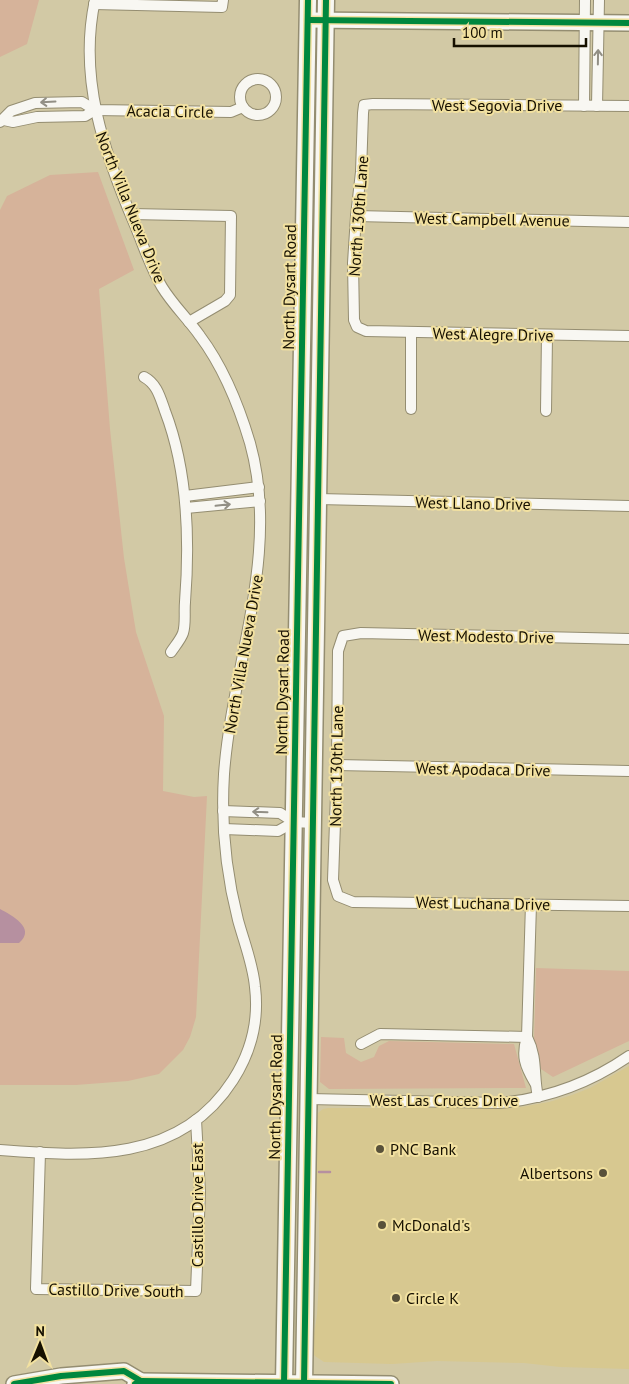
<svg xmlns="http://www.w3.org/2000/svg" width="629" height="1384" font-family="'PT Sans',sans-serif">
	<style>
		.built { fill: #d7c890 }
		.green { fill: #d6b39a }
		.water { fill: #b690a0 }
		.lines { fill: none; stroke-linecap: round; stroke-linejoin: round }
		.stream { stroke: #b690a0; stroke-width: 2.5 }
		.street-casing { stroke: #948d71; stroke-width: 12 }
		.secondary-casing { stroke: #948d71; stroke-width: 18 }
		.primary-casing { stroke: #948d71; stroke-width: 19 }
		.street { stroke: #f8f7f2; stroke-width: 10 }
		.secondary { stroke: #f8f7f2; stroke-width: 15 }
		.primary { stroke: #f8f7f2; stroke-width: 16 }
		.cycleway-casing { stroke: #f2e1a0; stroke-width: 9 }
		.cycleway { stroke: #00873e; stroke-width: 6 }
		.oneway { stroke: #928f85 }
		.poi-dot { fill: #58513a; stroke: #f2e1a0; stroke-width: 2 }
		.labels { text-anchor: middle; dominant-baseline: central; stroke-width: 4; stroke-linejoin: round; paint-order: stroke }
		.street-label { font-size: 16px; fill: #161000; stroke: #f2e1a0 }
		.poi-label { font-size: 16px; fill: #161000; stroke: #f2e1a0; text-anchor: start }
	</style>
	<rect width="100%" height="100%" fill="#d2c9a5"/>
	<polygon class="built" points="629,1066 629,1369 560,1367 524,1363 437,1361 392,1364 324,1362 315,1356 312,1352 312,1346 317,1315 319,1282 319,1212 315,1181 316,1119 318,1113 323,1109 328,1108 507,1108 521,1107 549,1102 572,1095 590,1088"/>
	<g class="green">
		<polygon points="0,0 39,0 27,44 0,57"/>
		<polygon points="98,172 134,270 99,289 110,429 124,558 136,632 164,716 163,791 194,797 207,796 196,1017 190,1037 183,1050 159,1074 128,1081 76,1085 0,1085 0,210 7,196 50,175"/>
		<polygon points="536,968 629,971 629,1041 553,1077 541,1069 534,1041"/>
		<polygon points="321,1037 344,1038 346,1053 361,1062 374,1057 379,1046 389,1041 514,1044 526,1088 329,1089 320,1082"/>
	</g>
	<path class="water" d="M 0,909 C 11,915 37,928 19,943 L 0,943 Z"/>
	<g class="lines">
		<polyline class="stream" points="319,1172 330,1172"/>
		<defs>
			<g id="street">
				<polyline points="94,4 222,7 223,0"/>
				<circle cx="258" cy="97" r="18"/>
				<polyline points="584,106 585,0"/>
				<polyline points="597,106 599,0"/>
				<polyline points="629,106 373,104 364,105 363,113 361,172 356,216 353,263 354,320 357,327 366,331 629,336"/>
				<polyline points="4,120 13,122 37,117 85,116 95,110"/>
				<polyline points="0,122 11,111 35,103 82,102 95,110 231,112 243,107"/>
				<polyline points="131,214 231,216 230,295 225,301 189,322"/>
				<polyline points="356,216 629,222"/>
				<path d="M 144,377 C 157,384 160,397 165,411 C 188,471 190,538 185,602 C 184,612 186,624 183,633 C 181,639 175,646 171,652"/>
				<polyline points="411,409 411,332"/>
				<polyline points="546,411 547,335"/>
				<polyline points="185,496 259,487"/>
				<polyline points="318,499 629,506"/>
				<polyline points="186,508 260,501"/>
				<polyline points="629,639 361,633 343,636 338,651 337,765 333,880 338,896 353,902 629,906"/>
				<polyline points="337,765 629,771"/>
				<polyline points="223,811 280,813 294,822"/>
				<polyline points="224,829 278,831 294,822 313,823"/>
				<path d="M 531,904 L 527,1037 C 521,1056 525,1066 535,1083"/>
				<path d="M 527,1037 C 538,1059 533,1075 538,1097"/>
				<polyline points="361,1044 380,1034 527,1037"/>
				<path d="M 309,1099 L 499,1103 C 546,1099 590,1083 629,1056"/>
				<path d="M 0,1150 C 87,1157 180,1163 233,1080 C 251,1052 259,1020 255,987 C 253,964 244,942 238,920 C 226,873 221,822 224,774 C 232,664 281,554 250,443 C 239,406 224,368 200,336 C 188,319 173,305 162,287 C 150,267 143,244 134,223 C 104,152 78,78 95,0"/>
				<polyline points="40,1152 36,1289 196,1291 200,1192 196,1120"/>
			</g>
			<g id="secondary">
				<polyline points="308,20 629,23"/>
				<polyline points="14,1384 61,1376 124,1371 141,1381"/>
				<polyline points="135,1384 141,1381 391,1384"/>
			</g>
			<g id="primary">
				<polyline points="284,1384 308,0"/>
				<polyline points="304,1384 326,0"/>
			</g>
		</defs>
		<use href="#street" class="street-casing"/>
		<use href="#secondary" class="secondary-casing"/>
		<use href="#primary" class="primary-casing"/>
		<use href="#street" class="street"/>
		<use href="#secondary" class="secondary"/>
		<use href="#primary" class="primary"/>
		<defs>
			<g id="cycleway">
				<polyline points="308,20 629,23"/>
				<polyline points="14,1384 61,1376 124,1371 141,1381"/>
				<polyline points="135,1384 141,1381 391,1384"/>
				<polyline points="284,1384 308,0"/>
				<polyline points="304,1384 326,0"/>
			</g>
		</defs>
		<use href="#cycleway" class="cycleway-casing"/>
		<use href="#cycleway" class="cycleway"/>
	</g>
	<defs><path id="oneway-shaft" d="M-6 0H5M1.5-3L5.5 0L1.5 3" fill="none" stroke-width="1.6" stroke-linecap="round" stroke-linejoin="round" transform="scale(1.25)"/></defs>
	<g class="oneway">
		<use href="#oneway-shaft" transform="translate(598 57) rotate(-89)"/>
		<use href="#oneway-shaft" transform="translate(48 102) rotate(177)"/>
		<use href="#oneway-shaft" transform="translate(223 505) rotate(-6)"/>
		<use href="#oneway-shaft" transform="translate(260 812) rotate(-178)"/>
	</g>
	<g class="poi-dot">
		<circle cx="380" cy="1149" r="5"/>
		<circle cx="603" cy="1173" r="5"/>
		<circle cx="382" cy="1225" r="5"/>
		<circle cx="396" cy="1298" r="5"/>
	</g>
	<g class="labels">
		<g class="street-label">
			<text x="497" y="105">West Segovia Drive</text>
			<text transform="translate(170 111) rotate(1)">Acacia Circle</text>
			<text transform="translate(131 207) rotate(68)">North Villa Nueva Drive</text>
			<text transform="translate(358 216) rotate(-86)">North 130th Lane</text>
			<text transform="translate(492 219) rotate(1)">West Campbell Avenue</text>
			<text transform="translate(289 287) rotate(-89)">North Dysart Road</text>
			<text transform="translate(493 334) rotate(1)">West Alegre Drive</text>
			<text transform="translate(473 503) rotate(1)">West Llano Drive</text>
			<text transform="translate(486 636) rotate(1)">West Modesto Drive</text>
			<text transform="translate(243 654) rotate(-80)">North Villa Nueva Drive</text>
			<text transform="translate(282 692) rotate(-89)">North Dysart Road</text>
			<text transform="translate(336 766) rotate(-89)">North 130th Lane</text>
			<text transform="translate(483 769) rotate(1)">West Apodaca Drive</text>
			<text transform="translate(483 903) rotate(1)">West Luchana Drive</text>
			<text transform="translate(275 1097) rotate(-89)">North Dysart Road</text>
			<text x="444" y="1100">West Las Cruces Drive</text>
			<text transform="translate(197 1205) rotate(-90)">Castillo Drive East</text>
			<text transform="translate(116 1290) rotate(1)">Castillo Drive South</text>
		</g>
		<g class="poi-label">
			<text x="390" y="1149">PNC Bank</text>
			<text x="593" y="1173" text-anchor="end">Albertsons</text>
			<text x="392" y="1225">McDonald's</text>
			<text x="406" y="1298">Circle K</text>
		</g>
	</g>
	<g transform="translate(40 1344) rotate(1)" stroke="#f2e1a0" stroke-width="4" paint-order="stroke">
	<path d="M0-4L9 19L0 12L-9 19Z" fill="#161000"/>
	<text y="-8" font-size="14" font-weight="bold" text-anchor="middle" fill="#161000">N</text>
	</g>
	<path d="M454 38v8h132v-8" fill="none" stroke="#161000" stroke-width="2.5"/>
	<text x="462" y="38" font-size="15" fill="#161000" stroke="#f2e1a0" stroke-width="4" paint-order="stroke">100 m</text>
</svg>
